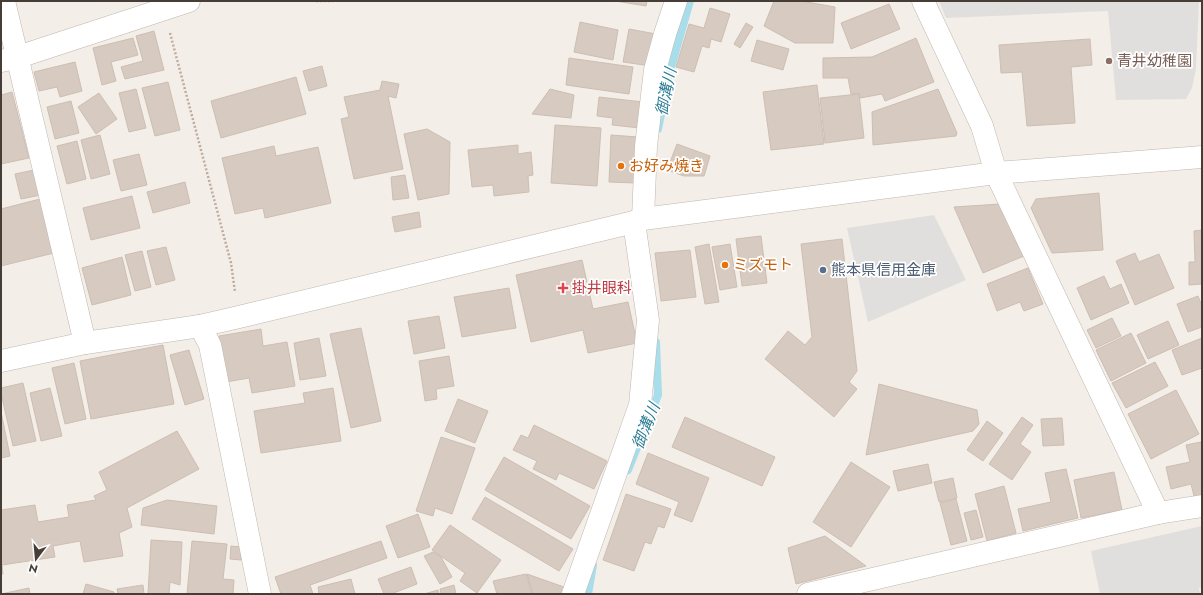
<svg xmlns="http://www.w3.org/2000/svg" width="1203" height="595" font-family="Jost,'Noto Sans JP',sans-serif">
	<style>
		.parking { fill: #e1dfdd }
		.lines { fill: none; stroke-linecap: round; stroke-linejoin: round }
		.stream { stroke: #a8ddec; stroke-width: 8 }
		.building { fill: #d7cac1; stroke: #cebeb2 }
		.minor-casing { stroke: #c1b6ae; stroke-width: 23 }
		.path { stroke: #bfac9d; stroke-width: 2.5; stroke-dasharray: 2 2; stroke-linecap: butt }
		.minor { stroke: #fff; stroke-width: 22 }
		.education-dot { fill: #8d6e63; stroke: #fff; stroke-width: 1.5 }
		.food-dot { fill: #e8710a; stroke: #fff; stroke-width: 1.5 }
		.service-dot { fill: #5c6f8a; stroke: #fff; stroke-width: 1.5 }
		.health-dot { fill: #e0444e; stroke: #fff; stroke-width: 1.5 }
		.labels { text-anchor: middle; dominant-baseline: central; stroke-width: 3.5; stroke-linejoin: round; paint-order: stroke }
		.education-label { font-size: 15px; fill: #785e54; stroke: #fff; text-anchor: start }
		.food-label { font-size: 15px; fill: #c56008; stroke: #fff; text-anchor: start }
		.service-label { font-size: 15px; fill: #4e5e75; stroke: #fff; text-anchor: start }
		.health-label { font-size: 15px; fill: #be3a42; stroke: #fff; text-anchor: start }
		.water-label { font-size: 16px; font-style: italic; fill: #307e95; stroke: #fff }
	</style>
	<rect width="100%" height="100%" fill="#f3eee8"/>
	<g class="parking">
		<polygon points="939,1 1199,1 1196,69 1192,88 1186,99 1116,100 1108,11 946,18"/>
		<polygon points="934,215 966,280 868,322 847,228"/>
		<polygon points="1202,526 1202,587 1199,588 1200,594 1100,594 1091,551"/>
	</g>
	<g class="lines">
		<g class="stream">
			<polyline points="658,129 670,71 690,1"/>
			<polyline points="628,470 658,395 656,342"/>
			<polyline points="588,594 593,565"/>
		</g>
	</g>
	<g class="building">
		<polygon points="615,1 647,1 646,6"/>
		<polygon points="774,1 801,1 835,7 833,43 795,43 764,26"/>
		<polygon points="889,4 900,29 851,49 841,23"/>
		<polygon points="710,8 730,14 721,42 711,39 709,48 702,46 694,72 676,67 689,24 704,28"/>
		<polygon points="580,22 618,30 613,60 574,52"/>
		<polygon points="746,23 753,27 740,48 734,44"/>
		<polygon points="629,29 656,34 651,66 623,62"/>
		<polygon points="154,31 164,70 125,79 121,67 143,61 136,36"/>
		<polygon points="133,38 138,55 111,62 116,81 102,85 93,48"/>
		<polygon points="916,38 934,82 885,101 882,94 860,98 859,93 851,94 848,78 823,78 823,58 872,57"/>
		<polygon points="1090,39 1092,65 1071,67 1075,123 1027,126 1022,72 1001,73 999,45"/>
		<polygon points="757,40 789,49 783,70 751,61"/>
		<polygon points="569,58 633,67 629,94 566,85"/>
		<polygon points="75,62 82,91 60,97 57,87 39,91 34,72"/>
		<polygon points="322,66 327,86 309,91 303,71"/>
		<polygon points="296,77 306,114 221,138 211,101"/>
		<polygon points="382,81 399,84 396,98 388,96 403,169 354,179 341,119 349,117 344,97 380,90"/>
		<polygon points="168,82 180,130 155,136 142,88"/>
		<polygon points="817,85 824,144 771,150 763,92"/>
		<polygon points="136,89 146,128 129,132 119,93"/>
		<polygon points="550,89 574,95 571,118 532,114"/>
		<polygon points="938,89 957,133 956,136 873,145 872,112"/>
		<polygon points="12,92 29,158 1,164 1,95"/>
		<polygon points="99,93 117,119 96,134 78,107"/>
		<polygon points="859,94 864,138 825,143 820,98"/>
		<polygon points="599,97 643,102 640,128 612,125 613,118 597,116"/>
		<polygon points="71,101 79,133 55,139 47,107"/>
		<polygon points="555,125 601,128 597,186 551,183"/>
		<polygon points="427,129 450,142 449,194 418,200 404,134"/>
		<polygon points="100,135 110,174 91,179 81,140"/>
		<polygon points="611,135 638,137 636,183 609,182"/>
		<polygon points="77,141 86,179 67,184 57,146"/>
		<polygon points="677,144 710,156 704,176 684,176 667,170"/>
		<polygon points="518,145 518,154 531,152 533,175 528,176 529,192 494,196 493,185 472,187 468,150"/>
		<polygon points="274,146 276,156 318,147 331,203 265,218 263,208 235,214 222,158"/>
		<polygon points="139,154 147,185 121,191 113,160"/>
		<polygon points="34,170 41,195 21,199 15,174"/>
		<polygon points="405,175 409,198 393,200 391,177"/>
		<polygon points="185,182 190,203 153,213 147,192"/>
		<polygon points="1099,193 1103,250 1052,253 1031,208 1036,199"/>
		<polygon points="132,196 140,228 91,240 83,208"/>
		<polygon points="44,198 58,252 1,266 1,209"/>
		<polygon points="1000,204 1024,256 983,273 954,207"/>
		<polygon points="419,212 421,227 395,232 392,217"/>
		<polygon points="1202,230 1202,284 1189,285 1189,262 1195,262 1194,231"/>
		<polygon points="761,236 767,283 742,286 736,239"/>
		<polygon points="842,239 857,371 849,382 857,389 834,417 765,359 788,331 805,345 812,337 801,244"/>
		<polygon points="709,244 719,302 705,304 695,247"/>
		<polygon points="730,244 737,287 720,290 712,247"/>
		<polygon points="166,247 175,280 156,285 147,251"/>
		<polygon points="690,250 696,297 661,301 655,253"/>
		<polygon points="142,251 151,287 135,291 125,255"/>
		<polygon points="1135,253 1139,262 1159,254 1174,288 1135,305 1116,261"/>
		<polygon points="122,257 131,295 92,305 82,268"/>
		<polygon points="582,260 593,309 628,302 637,343 588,353 583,330 531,342 516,275"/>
		<polygon points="1028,268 1043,304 1024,311 1020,302 997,311 987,284"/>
		<polygon points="1104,276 1110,289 1121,284 1129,303 1091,320 1077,288"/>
		<polygon points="509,288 516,328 462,337 454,297"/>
		<polygon points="1198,296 1202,306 1202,327 1188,332 1177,304"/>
		<polygon points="439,316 445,348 414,354 408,321"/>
		<polygon points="1112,318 1121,336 1096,348 1087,330"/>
		<polygon points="1168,321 1179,345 1148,359 1137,335"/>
		<polygon points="361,328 381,421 351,428 330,334"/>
		<polygon points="261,329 263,346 287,342 295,386 252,393 249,378 226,382 219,336"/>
		<polygon points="1131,333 1146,363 1111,381 1096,350"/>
		<polygon points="319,338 326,376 300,380 294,343"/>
		<polygon points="1202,338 1202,368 1182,375 1172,350"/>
		<polygon points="163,345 174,404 91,419 80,361"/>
		<polygon points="189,350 204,399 185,405 170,355"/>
		<polygon points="449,356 454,386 436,389 437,399 425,401 419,361"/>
		<polygon points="1155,362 1168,386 1126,408 1112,383"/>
		<polygon points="74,363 86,419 65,424 52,368"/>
		<polygon points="23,383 36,441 13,446 1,393 1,388"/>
		<polygon points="879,384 977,410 979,424 973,431 866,455"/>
		<polygon points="50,388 62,436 41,441 30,393"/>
		<polygon points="333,388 341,441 261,453 254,411 305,403 303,393"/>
		<polygon points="1176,390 1199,434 1151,459 1128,414"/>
		<polygon points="458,399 488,411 475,443 445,431"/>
		<polygon points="1,412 10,456 1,458"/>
		<polygon points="685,417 775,457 762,486 672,447"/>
		<polygon points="1022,417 1033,425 1020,444 1031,452 1012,480 989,464"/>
		<polygon points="1062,418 1064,445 1043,446 1041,419"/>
		<polygon points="987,421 1003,433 983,461 967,450"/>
		<polygon points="534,425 607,461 594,489 559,473 556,480 533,469 537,461 513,450 521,435 528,438"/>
		<polygon points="177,431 199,469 127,508 132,527 119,533 123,556 84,562 80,541 53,546 55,557 2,565 3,574 1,574 1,510 35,505 38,522 69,517 67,505 96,500 94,496 107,490 99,472"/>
		<polygon points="441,437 475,448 452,514 435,508 433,516 416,511"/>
		<polygon points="1201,442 1202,448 1202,499 1195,500 1191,484 1171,489 1166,467 1190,462 1186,445"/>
		<polygon points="648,453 709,478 692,522 674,515 679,502 636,484"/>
		<polygon points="504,457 590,506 571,539 485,490"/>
		<polygon points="851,462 890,487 851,547 813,522"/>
		<polygon points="928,464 932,483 898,491 893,471"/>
		<polygon points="1066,469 1078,518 1023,531 1018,509 1051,502 1045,473"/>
		<polygon points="1114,472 1122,510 1081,518 1074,480"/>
		<polygon points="953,478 957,498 939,502 934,482"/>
		<polygon points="1004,486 1016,533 987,541 975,494"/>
		<polygon points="626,494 671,509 664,528 658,526 651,544 645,542 634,571 603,560"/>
		<polygon points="485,497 573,549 559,571 472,519"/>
		<polygon points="956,499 967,541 951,545 940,503"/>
		<polygon points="167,500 217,506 214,534 141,525 143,508"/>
		<polygon points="976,510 983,537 971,540 964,513"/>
		<polygon points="418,514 430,547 398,558 386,526"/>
		<polygon points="450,525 501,560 477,593 460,581 465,573 432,550"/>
		<polygon points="825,536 866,566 796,584 788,548"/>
		<polygon points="151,540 182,542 180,585 170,582 169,594 148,594"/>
		<polygon points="192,541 227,544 223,579 234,580 233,594 187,594"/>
		<polygon points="381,541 387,558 310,585 313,594 281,594 275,577"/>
		<polygon points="231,546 241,547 241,560 230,559"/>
		<polygon points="433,552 441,557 452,577 440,584 424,556"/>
		<polygon points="411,567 417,584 391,594 384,594 378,579"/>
		<polygon points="526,574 532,594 497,594 493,581"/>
		<polygon points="527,574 564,587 563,594 533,594"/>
		<polygon points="351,579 355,594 319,594 318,587"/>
		<polygon points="86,584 114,592 114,594 83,594"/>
		<polygon points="143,585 144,594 118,594 117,589"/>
		<polygon points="454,585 456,594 441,594 440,589"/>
		<polygon points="29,588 30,594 1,594"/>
		<polygon points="438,590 439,594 424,594"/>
	</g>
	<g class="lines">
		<defs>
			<g id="minor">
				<polyline points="4,1 85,343"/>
				<polyline points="923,1 982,126 996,173 1158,513"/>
				<polyline points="1,61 18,57 189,1"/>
				<polyline points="643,219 646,146 655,70 665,34 676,1"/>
				<polyline points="200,326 210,345 260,594"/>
				<polyline points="1,361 85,343 200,326 239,317 634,222 643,219 996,173 1202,157"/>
				<polyline points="573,594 640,405 648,320 634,222"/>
				<polyline points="808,594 1158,513 1202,506"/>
			</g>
		</defs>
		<use href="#minor" class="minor-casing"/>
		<g class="path">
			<polyline points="316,1 333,1"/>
			<polyline points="170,33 231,263 235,292"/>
		</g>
		<use href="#minor" class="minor"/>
	</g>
	<circle class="education-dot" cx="1109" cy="61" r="4"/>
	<g class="food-dot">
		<circle cx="621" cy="166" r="4"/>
		<circle cx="725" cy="265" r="4"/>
	</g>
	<circle class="service-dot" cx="823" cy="270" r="4"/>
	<path class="health-dot" d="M561 282h4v4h4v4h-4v4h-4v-4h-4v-4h4z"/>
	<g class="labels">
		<g class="education-label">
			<text x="1117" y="61">青井幼稚園</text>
		</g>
		<g class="food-label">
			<text x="629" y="166">お好み焼き</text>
			<text x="733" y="265">ミズモト</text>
		</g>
		<g class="service-label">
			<text x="831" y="270">熊本県信用金庫</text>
		</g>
		<g class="health-label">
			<text x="572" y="288">掛井眼科</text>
		</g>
		<g class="water-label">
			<text transform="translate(666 92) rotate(-78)">御溝川</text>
			<text transform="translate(646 426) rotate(-68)">御溝川</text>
		</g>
	</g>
	<rect width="1203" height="595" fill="none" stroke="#463d37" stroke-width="4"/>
	<g transform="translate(36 559) rotate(196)" stroke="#ffffff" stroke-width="3" paint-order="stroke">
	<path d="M0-3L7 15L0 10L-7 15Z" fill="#463d37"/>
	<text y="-6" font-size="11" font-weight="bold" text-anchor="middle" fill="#463d37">N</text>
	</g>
</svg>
